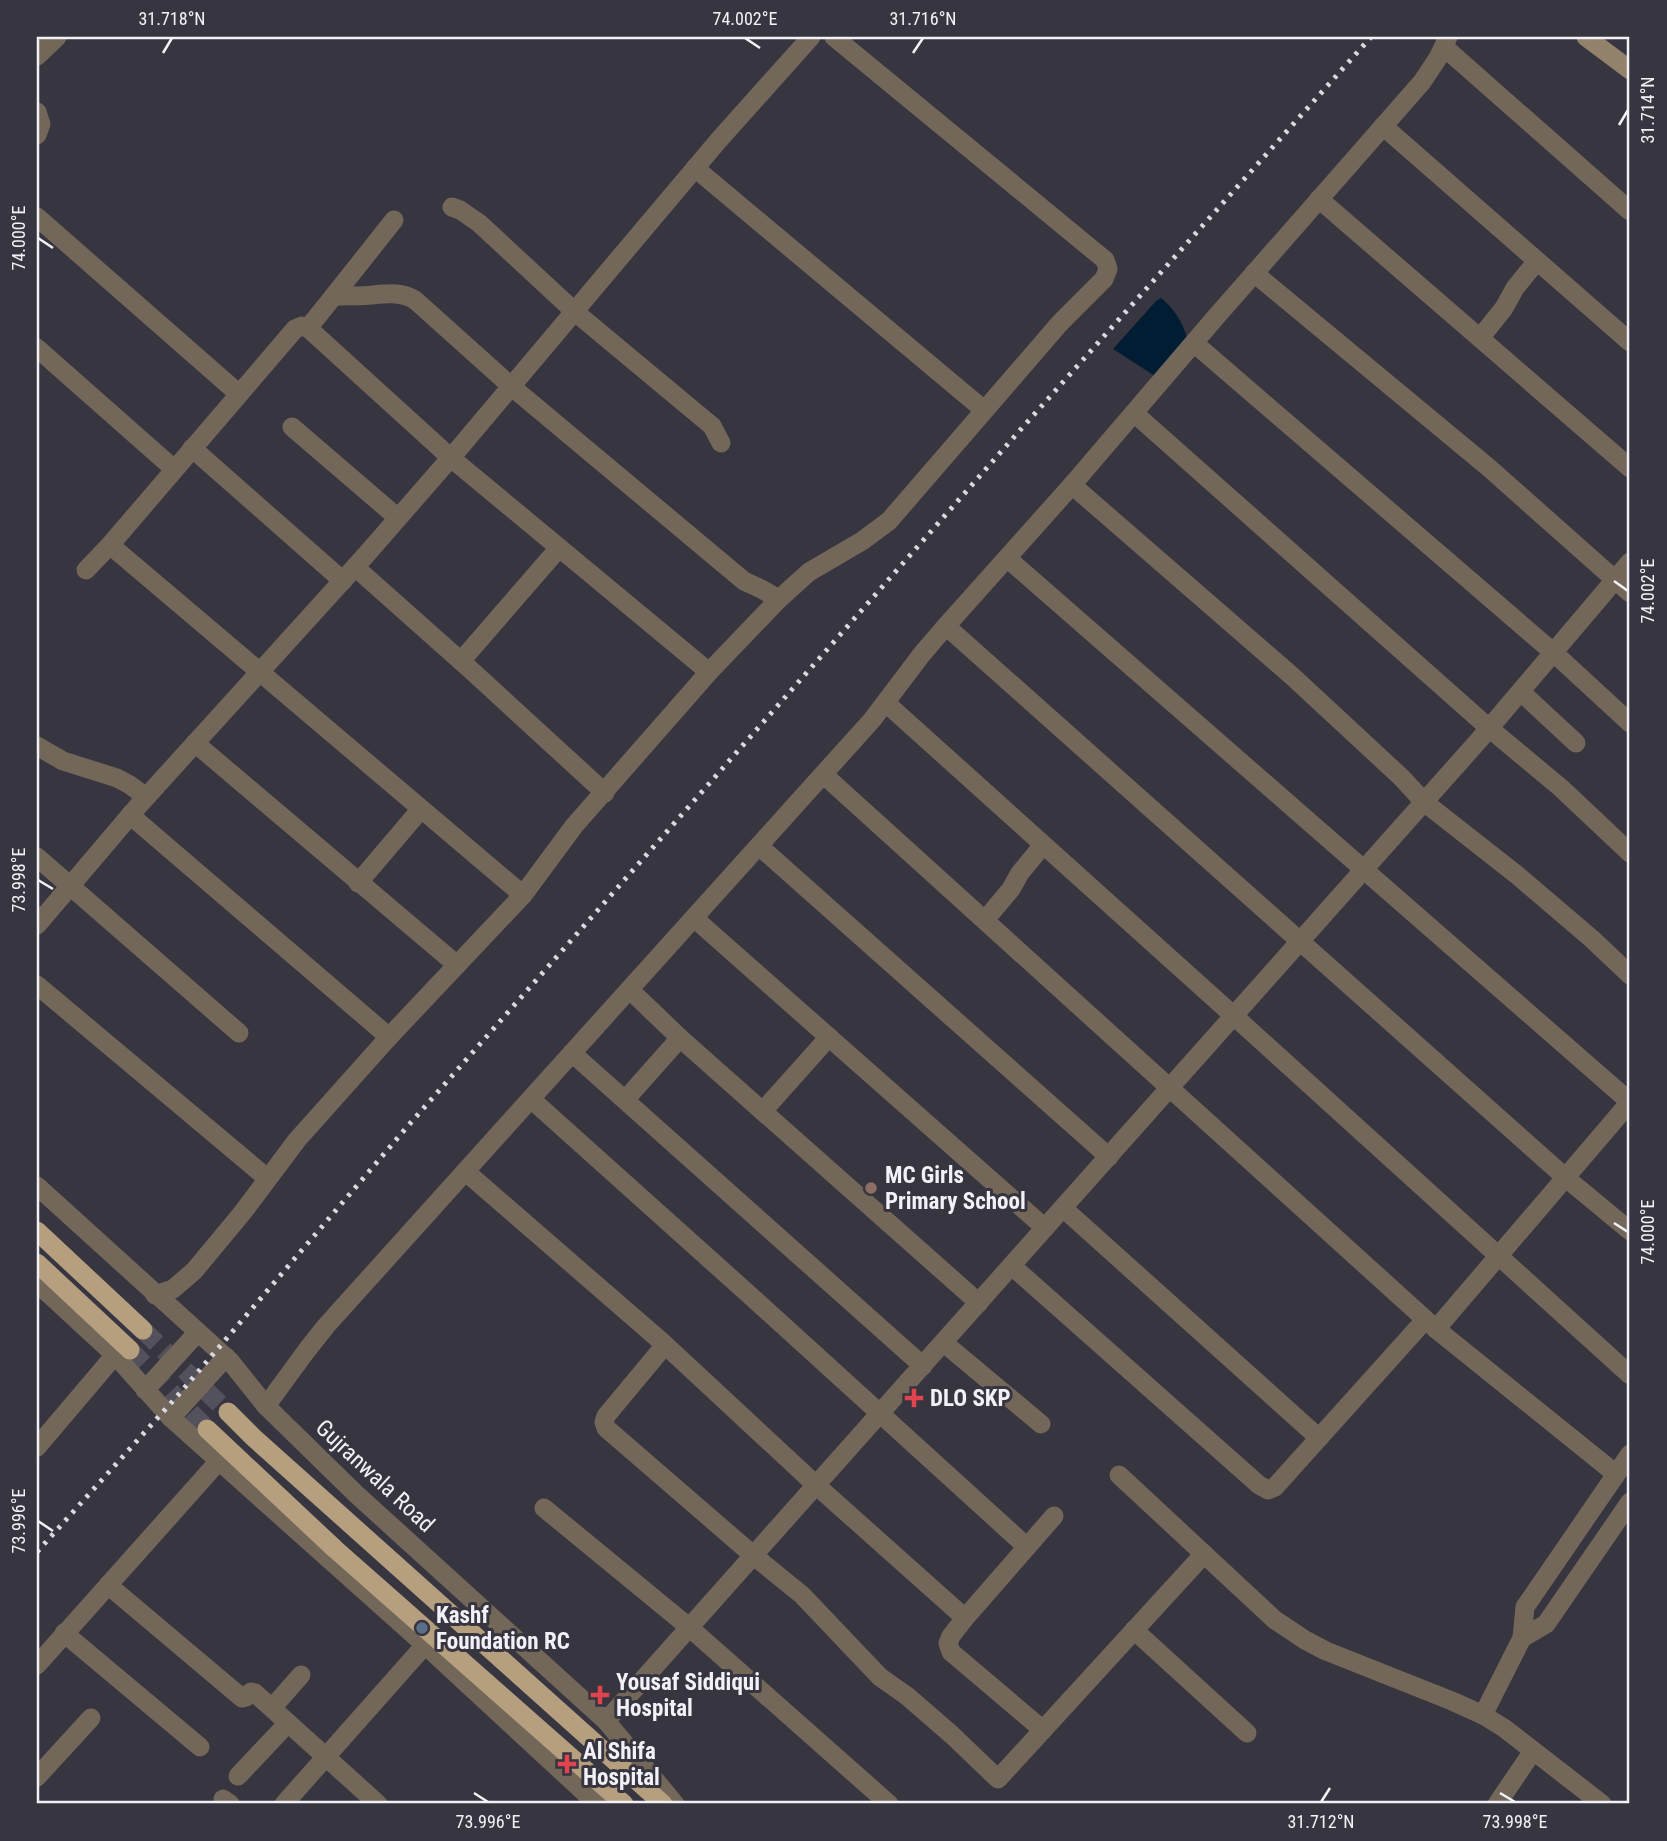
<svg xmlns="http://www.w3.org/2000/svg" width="1667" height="1841" font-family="'Roboto Condensed',sans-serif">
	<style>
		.water { fill: #001d33 }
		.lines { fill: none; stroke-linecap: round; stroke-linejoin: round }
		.trunk-tunnel { stroke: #53515b; stroke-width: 19; stroke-dasharray: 19 10; stroke-linecap: butt }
		.minor { stroke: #726759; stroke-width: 19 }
		.tertiary { stroke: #726759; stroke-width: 19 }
		.secondary { stroke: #92816b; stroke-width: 19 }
		.trunk { stroke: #b69f7f; stroke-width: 19 }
		.rail { stroke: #dad9e1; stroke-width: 5; stroke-dasharray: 3.5 7; stroke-linecap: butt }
		.ticks { fill: none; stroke: #f2f1f8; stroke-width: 2.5 }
		.education-dot { fill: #8d6e63; stroke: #37353f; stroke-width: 2.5 }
		.health-dot { fill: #e0444e; stroke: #37353f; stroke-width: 2.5 }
		.service-dot { fill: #5c6f8a; stroke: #37353f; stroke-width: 2.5 }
		.labels { text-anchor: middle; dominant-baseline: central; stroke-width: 6; stroke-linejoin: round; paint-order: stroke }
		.poi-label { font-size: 23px; font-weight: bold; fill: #f2f1f8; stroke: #37353f; text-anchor: start }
		.street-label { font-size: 23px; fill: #f2f1f8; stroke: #37353f }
		.neatline { fill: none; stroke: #f2f1f8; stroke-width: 2.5 }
		.ticks-label { font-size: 18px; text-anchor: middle; fill: #f2f1f8 }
	</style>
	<rect width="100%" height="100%" fill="#37353f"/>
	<path class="water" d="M 1161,298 C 1173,307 1184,324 1187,339 L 1155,376 L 1113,349 L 1156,301 Z"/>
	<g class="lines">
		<g class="trunk-tunnel">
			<polyline points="143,1330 228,1412"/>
			<polyline points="130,1350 207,1429"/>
		</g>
		<g class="minor">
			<polyline points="1444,47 1630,211"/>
			<polyline points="37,56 57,37"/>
			<polyline points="37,112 41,124 37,135"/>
			<polyline points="1383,126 1630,342"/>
			<polyline points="695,168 984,410"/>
			<polyline points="1319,199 1630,468"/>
			<polyline points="452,207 460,210 479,223 575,312 712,426 721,443"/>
			<polyline points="37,217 239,394"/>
			<polyline points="1254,273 1488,467 1630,593"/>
			<polyline points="333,297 394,220"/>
			<path d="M 308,328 L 333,297 C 341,295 349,296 357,296 C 377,296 398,289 415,300 L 512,387 L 744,581 C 756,587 767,590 778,600"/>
			<polyline points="1480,338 1504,308 1515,288 1537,261"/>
			<polyline points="1194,343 1554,653 1630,723"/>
			<polyline points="37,348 174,469"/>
			<polyline points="1134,413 1489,728 1561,788 1630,853"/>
			<polyline points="292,427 398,518"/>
			<polyline points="192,448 343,581"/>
			<polyline points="1072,485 1292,676 1402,778 1424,802 1517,875 1592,939 1630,975"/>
			<polyline points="110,545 523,895"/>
			<polyline points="1007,558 1630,1102"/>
			<polyline points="355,567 472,671 605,793"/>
			<polyline points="86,570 110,545 295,329 302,326 308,328 451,458 709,672"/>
			<polyline points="946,626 1566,1178 1630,1231"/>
			<polyline points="461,661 559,548"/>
			<polyline points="1521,692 1576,743"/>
			<polyline points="886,703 1234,1016 1630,1375"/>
			<polyline points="195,743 457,965"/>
			<polyline points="37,746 63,761 117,778 130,785 146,797"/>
			<polyline points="824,775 1436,1329 1616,1474"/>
			<polyline points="130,815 389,1037"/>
			<polyline points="759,846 1109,1157"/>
			<polyline points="37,857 239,1033"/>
			<polyline points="358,883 421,809"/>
			<polyline points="694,918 1045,1228"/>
			<polyline points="985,920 1011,889 1020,873 1043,845"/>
			<polyline points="37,925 139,805 365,556 461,446 718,141 811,37"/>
			<polyline points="37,985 267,1178"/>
			<polyline points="630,990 680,1038 979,1303"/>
			<polyline points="572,1053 923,1366"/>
			<polyline points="531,1099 754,1299 1027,1547"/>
			<polyline points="625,1100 680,1038"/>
			<polyline points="763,1111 829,1037"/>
			<polyline points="466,1172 662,1342 817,1486 965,1618"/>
			<polyline points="37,1186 230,1361 266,1406 356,1494 606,1721 675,1804"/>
			<polyline points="1063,1208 1319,1438"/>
			<polyline points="1012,1266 1259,1485 1268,1490 1275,1487 1425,1320"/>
			<polyline points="37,1283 115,1355 171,1418 425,1645 597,1804"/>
			<polyline points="155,1295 173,1289 194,1271 243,1212 297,1140 389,1037 523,895 574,826 709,672 778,600 809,572 862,541 889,521 1060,323 1104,279 1108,269 1105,260 834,37"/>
			<polyline points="1436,1329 1630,1102"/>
			<polyline points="944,1343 1041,1424"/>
			<polyline points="665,1345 606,1416 604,1422 606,1428 754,1556 802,1595 880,1677 907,1696 952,1735 998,1779 1204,1554"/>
			<polyline points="145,1390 198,1332"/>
			<polyline points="266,1406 307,1350 326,1326 872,720 922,654 946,626 1072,485 1215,318 1422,82 1438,58 1448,37"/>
			<polyline points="171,1418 226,1357"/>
			<polyline points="1119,1475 1275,1620 1305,1640 1326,1651 1452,1701 1483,1715 1504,1728 1602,1804"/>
			<polyline points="544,1508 690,1628 889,1804"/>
			<polyline points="108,1585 242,1698 246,1697 251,1692 255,1693 378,1804"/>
			<polyline points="1134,1630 1247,1733"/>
			<polyline points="64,1633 200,1747"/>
			<polyline points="1522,1638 1546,1624 1630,1502"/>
			<polyline points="37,1665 218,1462"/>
			<polyline points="272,1708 301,1675"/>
			<polyline points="1483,1715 1522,1638 1525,1607 1630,1454"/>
			<polyline points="606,1721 1480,739 1630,562"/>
			<polyline points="1043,1730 951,1652 948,1643 951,1636 965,1618 1054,1516"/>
			<polyline points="238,1776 288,1723"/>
			<polyline points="37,1777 91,1718"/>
			<polyline points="223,1799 230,1804"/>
			<polyline points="284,1804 425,1645"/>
			<polyline points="1497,1804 1533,1751"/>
		</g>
		<polyline class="tertiary" points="37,1447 115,1355"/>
		<polyline class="secondary" points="1586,37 1630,70"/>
		<g class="trunk">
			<polyline points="37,1231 143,1330"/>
			<polyline points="37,1263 130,1350"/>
			<polyline points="228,1412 253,1437 663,1804"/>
			<polyline points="207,1429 335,1549 624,1804"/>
		</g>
		<polyline class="rail" points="37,1552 180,1393 407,1127 1022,428 1371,37"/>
	</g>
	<path class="ticks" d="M 745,38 L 760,48M 163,53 L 172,38M 913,53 L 923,38M 1619,125 L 1628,110M 38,238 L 53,248M 1614,581 L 1628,591M 38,880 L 53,889M 1614,1223 L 1628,1232M 38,1521 L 53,1531M 474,1793 L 488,1802M 1500,1793 L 1515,1802M 1321,1802 L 1330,1788"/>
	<circle class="education-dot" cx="871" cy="1188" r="7"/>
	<g class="health-dot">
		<path d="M910.5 1387.5h7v7h7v7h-7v7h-7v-7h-7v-7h7z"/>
		<path d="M596.5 1684.5h7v7h7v7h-7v7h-7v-7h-7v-7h7z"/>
		<path d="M563.5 1753.5h7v7h7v7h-7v7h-7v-7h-7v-7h7z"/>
	</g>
	<circle class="service-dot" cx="422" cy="1628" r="7"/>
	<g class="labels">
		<g class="poi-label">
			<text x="885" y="1175">MC Girls<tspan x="885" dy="26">Primary School</tspan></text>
			<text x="930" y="1398">DLO SKP</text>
			<text x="436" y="1615">Kashf<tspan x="436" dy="26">Foundation RC</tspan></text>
			<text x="616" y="1682">Yousaf Siddiqui<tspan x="616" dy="26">Hospital</tspan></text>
			<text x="583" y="1751">Al Shifa<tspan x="583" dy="26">Hospital</tspan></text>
		</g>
		<g class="street-label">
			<text transform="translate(375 1476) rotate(43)">Gujranwala Road</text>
		</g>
	</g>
	<rect width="1667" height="1841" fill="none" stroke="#37353f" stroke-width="77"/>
	<rect x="38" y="38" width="1590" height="1764" class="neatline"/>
	<g class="ticks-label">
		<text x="172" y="25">31.718°N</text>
		<text x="745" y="25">74.002°E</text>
		<text x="923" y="25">31.716°N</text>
		<text transform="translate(1648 110) rotate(-90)" y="6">31.714°N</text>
		<text transform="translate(19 238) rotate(-90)" y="6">74.000°E</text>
		<text transform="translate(1648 591) rotate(-90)" y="6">74.002°E</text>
		<text transform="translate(19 880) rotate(-90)" y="6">73.998°E</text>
		<text transform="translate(1648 1232) rotate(-90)" y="6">74.000°E</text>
		<text transform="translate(19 1521) rotate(-90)" y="6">73.996°E</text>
		<text x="488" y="1828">73.996°E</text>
		<text x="1321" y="1828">31.712°N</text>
		<text x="1515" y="1828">73.998°E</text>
	</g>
</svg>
